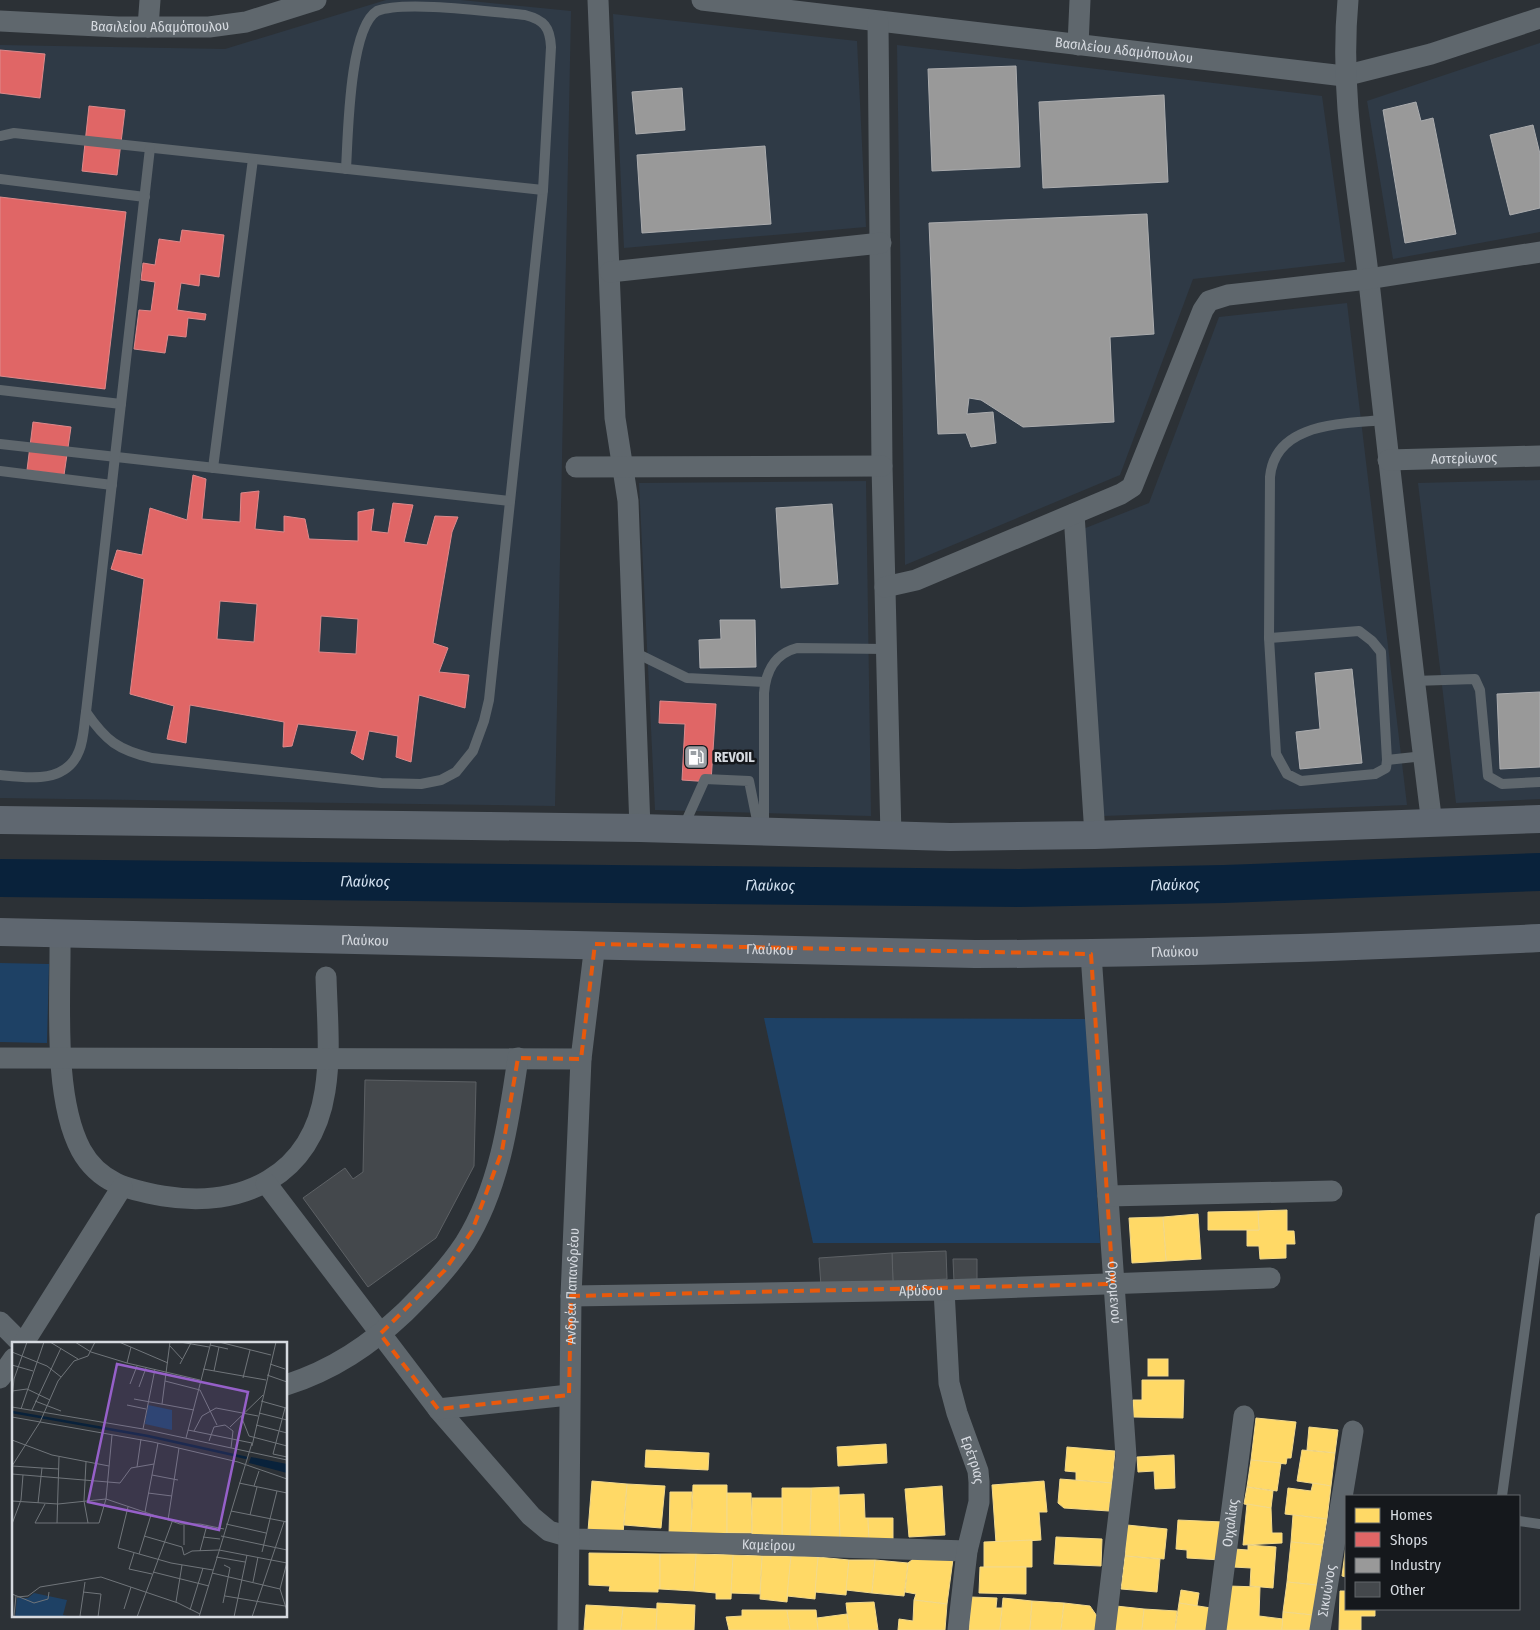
<svg xmlns="http://www.w3.org/2000/svg" width="1540" height="1630" font-family="'Fira Sans Condensed',sans-serif">
	<style>
		.built { fill: #2f3a46 }
		.green { fill: #1e4165 }
		.homes { fill: #ffd966; stroke: #f3d98b }
		.shops { fill: #e06666; stroke: #dd898b; fill-rule: evenodd }
		.industry { fill: #999; stroke: #abacae }
		.lines { fill: none; stroke-linecap: round; stroke-linejoin: round }
		.river { stroke: #09223b; stroke-width: 38 }
		.building { fill: #44484c; stroke: #5d6165 }
		.service { stroke: #5f676d; stroke-width: 10 }
		.minor { stroke: #5f676d; stroke-width: 21 }
		.primary { stroke: #5f6770; stroke-width: 28 }
		.marked { fill: none; stroke: #e8590c; stroke-width: 4; stroke-dasharray: 10 6; stroke-linejoin: round }
		.labels { text-anchor: middle; dominant-baseline: central; stroke-width: 5; stroke-linejoin: round; paint-order: stroke }
		.street-label { font-size: 14px; fill: #d6dae0; stroke: #15181c }
		.poi-label { font-size: 14px; font-weight: bold; fill: #d6dae0; stroke: #15181c; text-anchor: start }
		.water-label { font-size: 15px; font-style: italic; fill: #d5e3f2; stroke: #15181c }
		.inset-river { fill: none; stroke: #09223b; stroke-width: 2.5 }
		.inset-road { fill: none; stroke: #70757a; stroke-width: 1 }
		.view { fill: #9660c9; fill-opacity: 0.15; stroke: #9660c9; stroke-width: 2.5 }
		.inset-edge { fill: none; stroke: #d6dae0; stroke-width: 2.5 }
	</style>
	<rect width="100%" height="100%" fill="#2c3136"/>
	<g class="built">
		<polygon points="386,0 461,0 571,11 555,806 0,798 0,45 225,49"/>
		<polygon points="613,14 857,41 866,227 624,248"/>
		<polygon points="1540,43 1540,232 1393,259 1367,101"/>
		<polygon points="897,45 1322,96 1345,262 1193,279 1120,475 905,565"/>
		<polygon points="1347,303 1407,805 1103,816 1083,529 1149,503 1219,317"/>
		<polygon points="1540,480 1540,799 1456,803 1418,483"/>
		<polygon points="866,481 871,816 655,810 639,483"/>
	</g>
	<g class="green">
		<polygon points="0,963 49,964 47,1043 0,1042"/>
		<polygon points="764,1018 1086,1019 1100,1243 813,1243"/>
	</g>
	<g class="homes">
		<polygon points="1287,1210 1287,1231 1294,1231 1295,1244 1286,1244 1286,1258 1260,1259 1259,1246 1247,1246 1247,1230 1259,1230 1258,1211"/>
		<polygon points="1258,1211 1259,1230 1208,1230 1208,1212"/>
		<polygon points="1198,1214 1201,1259 1166,1261 1163,1217"/>
		<polygon points="1163,1217 1166,1261 1132,1263 1129,1218"/>
		<rect x="1148" y="1359" width="20" height="17"/>
		<polygon points="1142,1380 1184,1380 1183,1418 1133,1417 1133,1400 1142,1400"/>
		<polygon points="1256,1418 1296,1422 1291,1458 1287,1458 1286,1464 1251,1460"/>
		<polygon points="1309,1427 1338,1430 1335,1453 1307,1450"/>
		<polygon points="886,1444 887,1463 838,1466 837,1447"/>
		<polygon points="1067,1447 1115,1451 1112,1483 1076,1480 1076,1472 1065,1471"/>
		<polygon points="646,1450 709,1453 708,1470 645,1467"/>
		<polygon points="1302,1450 1335,1453 1331,1486 1297,1481"/>
		<polygon points="1174,1455 1175,1488 1155,1489 1154,1471 1138,1472 1137,1457"/>
		<polygon points="1251,1460 1281,1463 1277,1491 1247,1487"/>
		<polygon points="1060,1479 1112,1483 1109,1511 1064,1508 1058,1503"/>
		<polygon points="592,1481 627,1484 623,1534 588,1531"/>
		<polygon points="1044,1481 1047,1512 1039,1512 1041,1540 996,1543 992,1485"/>
		<polygon points="1313,1483 1331,1486 1327,1519 1285,1514 1288,1488 1311,1491"/>
		<polygon points="627,1484 665,1486 661,1528 624,1525"/>
		<polygon points="693,1485 727,1485 727,1533 691,1536"/>
		<polygon points="942,1486 945,1535 909,1537 905,1489"/>
		<polygon points="839,1487 840,1540 810,1540 811,1488"/>
		<polygon points="1247,1487 1273,1491 1271,1508 1244,1504"/>
		<polygon points="782,1488 811,1488 810,1540 782,1539"/>
		<polygon points="670,1492 692,1492 691,1536 669,1536"/>
		<polygon points="727,1493 751,1493 752,1533 727,1533"/>
		<polygon points="864,1494 865,1518 868,1518 869,1541 840,1540 839,1495"/>
		<rect x="752" y="1498" width="30" height="41"/>
		<polygon points="1247,1504 1271,1508 1272,1533 1282,1533 1282,1543 1243,1545"/>
		<polygon points="1293,1515 1327,1519 1323,1545 1291,1542"/>
		<polygon points="868,1518 893,1518 893,1541 869,1541"/>
		<polygon points="1178,1520 1223,1522 1221,1560 1187,1558 1187,1550 1176,1549"/>
		<polygon points="1127,1525 1167,1529 1164,1559 1125,1556"/>
		<polygon points="1056,1537 1102,1539 1101,1566 1054,1564"/>
		<polygon points="1032,1540 1032,1567 984,1567 984,1542"/>
		<polygon points="1291,1542 1323,1545 1317,1585 1287,1582"/>
		<polygon points="1248,1545 1276,1547 1273,1588 1250,1586 1251,1568 1233,1567 1234,1549 1248,1550"/>
		<polygon points="1346,1545 1346,1577 1342,1576"/>
		<polygon points="589,1553 660,1554 660,1589 658,1589 658,1592 609,1591 610,1586 589,1585"/>
		<polygon points="660,1554 696,1554 694,1591 660,1589"/>
		<polygon points="696,1554 733,1555 731,1599 716,1599 716,1593 694,1591"/>
		<polygon points="733,1555 762,1556 760,1594 731,1593"/>
		<polygon points="762,1556 791,1556 787,1602 760,1599"/>
		<polygon points="791,1556 818,1557 815,1599 787,1596"/>
		<polygon points="917,1556 953,1559 947,1604 914,1600 916,1594 905,1592 908,1563"/>
		<polygon points="1125,1556 1160,1559 1157,1592 1121,1589"/>
		<polygon points="818,1557 849,1560 846,1595 815,1592"/>
		<polygon points="849,1560 875,1560 872,1593 846,1590"/>
		<polygon points="875,1560 908,1563 904,1596 872,1593"/>
		<polygon points="980,1567 1026,1567 1026,1594 979,1593"/>
		<polygon points="1287,1582 1317,1585 1313,1615 1283,1612"/>
		<polygon points="1228,1586 1260,1587 1259,1616 1283,1619 1282,1630 1222,1630"/>
		<polygon points="1181,1590 1199,1593 1197,1606 1179,1603"/>
		<polygon points="1340,1591 1346,1591 1346,1609 1375,1609 1375,1616 1361,1616 1361,1630 1339,1630"/>
		<polygon points="971,1597 997,1598 996,1608 1002,1608 1000,1630 969,1630"/>
		<polygon points="1003,1598 1032,1601 1030,1630 1000,1630"/>
		<polygon points="914,1600 947,1604 945,1630 898,1630 899,1619 913,1621"/>
		<polygon points="1032,1601 1064,1603 1061,1630 1030,1630"/>
		<polygon points="874,1602 878,1630 849,1630 846,1603"/>
		<polygon points="657,1603 695,1605 694,1630 656,1630"/>
		<polygon points="1064,1603 1090,1606 1099,1619 1097,1630 1061,1630"/>
		<polygon points="1179,1603 1211,1608 1208,1630 1175,1630"/>
		<polygon points="586,1605 623,1607 621,1630 584,1630"/>
		<polygon points="1116,1606 1144,1609 1142,1630 1114,1630"/>
		<polygon points="623,1607 657,1609 656,1630 621,1630"/>
		<polygon points="1144,1609 1177,1611 1175,1630 1142,1630"/>
		<polygon points="742,1610 787,1610 790,1630 729,1630 726,1617 742,1616"/>
		<polygon points="787,1610 816,1610 818,1630 790,1630"/>
		<polygon points="1283,1612 1313,1615 1310,1630 1282,1630"/>
		<polygon points="847,1614 849,1630 818,1630 817,1618"/>
	</g>
	<g class="shops">
		<polygon points="0,50 45,54 40,98 0,93"/>
		<polygon points="89,106 125,110 117,175 82,171"/>
		<polygon points="0,197 126,212 105,389 0,376"/>
		<polygon points="182,230 224,235 219,277 200,274 199,286 181,283 177,310 206,314 205,320 188,318 186,337 168,335 165,353 134,349 139,310 151,311 155,282 141,280 143,263 155,265 159,239 180,242"/>
		<polygon points="33,422 71,427 64,475 27,470"/>
		<path d="M 193,475 L 206,479 L 202,519 L 240,522 L 241,493 L 259,491 L 255,529 L 284,532 L 284,516 L 305,519 L 309,539 L 358,541 L 358,512 L 374,509 L 371,531 L 388,533 L 393,503 L 413,505 L 404,542 L 427,545 L 435,516 L 458,517 L 452,532 L 433,643 L 448,648 L 439,672 L 469,675 L 465,708 L 419,695 L 411,762 L 396,757 L 398,736 L 369,731 L 363,760 L 351,753 L 357,731 L 298,724 L 292,746 L 283,747 L 284,722 L 190,705 L 186,743 L 167,739 L 174,706 L 130,694 L 144,579 L 111,569 L 117,550 L 142,555 L 150,508 L 187,520 ZM 220,601 L 257,604 L 254,642 L 217,639 ZM 321,616 L 358,619 L 356,654 L 319,652 Z"/>
		<polygon points="660,701 716,704 711,782 682,780 685,724 659,723"/>
	</g>
	<g class="industry">
		<polygon points="1016,66 1020,167 932,171 928,69"/>
		<polygon points="682,88 685,130 636,134 632,92"/>
		<polygon points="1164,95 1168,182 1043,188 1039,102"/>
		<polygon points="1416,102 1421,121 1433,118 1456,234 1405,243 1383,110"/>
		<polygon points="1533,125 1540,154 1540,208 1510,215 1490,135"/>
		<polygon points="765,146 771,224 642,233 637,155"/>
		<polygon points="1147,214 1154,334 1110,337 1114,422 1023,427 981,400 969,398 967,414 993,412 996,443 971,447 966,433 938,434 929,223"/>
		<polygon points="832,504 838,584 781,588 776,508"/>
		<polygon points="720,620 755,620 756,667 700,668 699,640 721,639"/>
		<polygon points="1352,669 1362,763 1300,769 1296,732 1320,729 1315,673"/>
		<polygon points="1540,692 1540,767 1500,769 1497,694"/>
	</g>
	<g class="lines">
		<path class="river" id="s1" d="M 0,878 L 1019,888 L 1224,884 L 1540,872"/>
	</g>
	<g class="building">
		<polygon points="365,1080 476,1082 474,1166 436,1238 368,1287 303,1198 345,1168 353,1179 363,1172"/>
		<polygon points="946,1251 947,1279 893,1282 892,1253"/>
		<polygon points="892,1253 893,1282 821,1286 819,1258"/>
		<polygon points="953,1259 977,1259 977,1282 954,1282"/>
	</g>
	<g class="lines">
		<g class="service">
			<path d="M 0,136 L 14,133 L 543,190 L 489,700 L 484,721 L 473,751 L 456,772 L 441,780 L 421,784 L 381,783 L 152,758 C 118,750 106,741 86,712"/>
			<path d="M 346,169 C 348,137 349,28 377,11 C 404,0 491,12 525,15 C 544,20 550,27 551,47 L 543,190"/>
			<polyline points="0,179 145,197"/>
			<polyline points="0,390 121,404"/>
			<polyline points="0,444 510,501"/>
			<polyline points="213,468 253,159"/>
			<polyline points="0,471 112,485"/>
			<polygon points="1359,631 1372,641 1381,652 1387,760 1386,768 1375,774 1301,781 1287,774 1276,754 1269,638"/>
			<path d="M 1269,638 L 1270,477 C 1275,422 1343,424 1383,420"/>
			<polyline points="634,652 687,678 765,682"/>
			<polyline points="1414,681 1475,679 1480,690 1488,776 1502,784 1540,782"/>
			<polyline points="1387,760 1424,756"/>
			<path d="M 0,775 C 28,778 66,784 79,751 C 84,739 84,724 86,712 L 150,148"/>
			<polyline points="683,828 705,779 749,781 759,830"/>
			<path d="M 764,830 L 764,693 C 766,671 774,654 797,648 L 886,649"/>
			<polyline points="1502,1496 1540,1218"/>
			<polyline points="1519,1521 1540,1524"/>
		</g>
		<g class="minor">
			<polyline points="598,0 615,418 628,501 640,828"/>
			<path id="s2" d="M 702,0 L 1344,76 L 1431,54 L 1540,18"/>
			<path d="M 1348,0 C 1339,97 1358,186 1369,282 C 1389,463 1409,643 1432,824"/>
			<path id="s3" d="M 0,21 L 118,27 L 209,27 L 246,22 L 316,0"/>
			<polyline points="878,22 882,466 891,836"/>
			<polyline points="148,27 150,0"/>
			<polyline points="1078,45 1080,0"/>
			<polyline points="610,272 881,243"/>
			<path id="s4" d="M 1388,460 L 1540,456"/>
			<polyline points="576,467 882,466"/>
			<polyline points="1074,514 1095,835"/>
			<polyline points="885,587 916,580 1121,494 1132,487 1203,310 1209,301 1228,295 1368,279 1540,252"/>
			<path d="M 60,934 C 61,996 52,1096 81,1150 C 99,1183 129,1190 163,1196 C 242,1209 312,1176 325,1091 C 331,1054 327,1014 326,977"/>
			<path id="s5" d="M 1091,954 L 1126,1456 L 1105,1630"/>
			<polyline points="0,1058 581,1059"/>
			<path id="s6" d="M 266,1183 L 438,1409 L 531,1516 L 549,1531 L 577,1539 L 967,1551"/>
			<polyline points="1108,1196 1332,1191"/>
			<path id="s7" d="M 944,1290 L 949,1383 L 957,1413 L 978,1471 L 979,1482 L 979,1502 L 967,1551 L 958,1630"/>
			<path id="s8" d="M 571,1296 L 944,1290 L 1270,1278"/>
			<polyline points="0,1322 22,1344"/>
			<polyline points="23,1344 122,1187"/>
			<polyline points="0,1378 14,1358"/>
			<path d="M 286,1385 C 333,1370 370,1345 405,1312 C 426,1291 448,1269 465,1243 C 499,1189 509,1121 518,1058"/>
			<polyline points="438,1409 569,1395"/>
			<path id="s9" d="M 568,1630 L 571,1296 L 581,1059 L 595,944"/>
			<path id="s10" d="M 1216,1630 L 1244,1416"/>
			<path id="s11" d="M 1320,1630 L 1353,1431"/>
		</g>
		<g class="primary">
			<polyline points="0,820 640,828 950,837 1095,835 1540,819"/>
			<path id="s12" d="M 0,932 L 975,954 C 1163,954 1352,947 1540,938"/>
		</g>
	</g>
	<path class="marked" d="M 595,944 L 1091,954 L 1113,1284 L 571,1296 L 569,1395 L 438,1409 L 380,1334 L 445,1270 L 472,1231 L 502,1151 L 518,1058 L 581,1059 Z"/>
	<defs>
		<symbol id="fuel-square" viewBox="-11 -11 22 22"><rect x="-9" y="-9" width="18" height="18" rx="4" fill="#9a9fa4" stroke="#15181c"/><path d="M-5.5-6h7V0h2V4h1.3V-2.5L3-4.5l.8-.8L6-3V5H2.5V1h-1V6h-7ZM-4.2-4.7v3.2H.2V-4.7Z" fill="#fff"/></symbol>
	</defs>
	<g fill-rule="evenodd">
		<use href="#fuel-square" x="682" y="743" width="28" height="28"/>
	</g>
	<g class="labels">
		<g class="street-label">
			<text stroke="none"><textPath href="#s3" startOffset="160">Βασιλείου Αδαμόπουλου</textPath></text>
			<text stroke="none"><textPath href="#s2" startOffset="425">Βασιλείου Αδαμόπουλου</textPath></text>
			<text stroke="none"><textPath href="#s4" startOffset="76">Αστερίωνος</textPath></text>
			<text stroke="none"><textPath href="#s12" startOffset="365">Γλαύκου</textPath></text>
			<text stroke="none"><textPath href="#s12" startOffset="770">Γλαύκου</textPath></text>
			<text stroke="none"><textPath href="#s12" startOffset="1175">Γλαύκου</textPath></text>
			<text stroke="none"><textPath href="#s9" startOffset="344">Ανδρέα Παπανδρέου</textPath></text>
			<text stroke="none"><textPath href="#s8" startOffset="350">Αβύδου</textPath></text>
			<text stroke="none"><textPath href="#s5" startOffset="339">Ορχομενού</textPath></text>
			<text stroke="none"><textPath href="#s7" startOffset="174">Ερέτριας</textPath></text>
			<text stroke="none"><textPath href="#s10" startOffset="108">Οιχαλίας</textPath></text>
			<text stroke="none"><textPath href="#s6" startOffset="670">Καμείρου</textPath></text>
			<text stroke="none"><textPath href="#s11" startOffset="40">Σικυώνος</textPath></text>
		</g>
		<g class="poi-label">
			<text x="714" y="757">REVOIL</text>
		</g>
		<g class="water-label">
			<text stroke="none"><textPath href="#s1" startOffset="365">Γλαύκος</textPath></text>
			<text stroke="none"><textPath href="#s1" startOffset="1175">Γλαύκος</textPath></text>
			<text stroke="none"><textPath href="#s1" startOffset="770">Γλαύκος</textPath></text>
		</g>
	</g>
	<g transform="translate(12 1342)">
		<rect width="275" height="275" fill="#2c3136"/>
		<path d="M 136,63 L 160,68 L 160,88 L 133,82 ZM 22,251 L 55,258 L 51,273 L 59,275 L 3,275 L 5,256 L 16,256 Z" fill="#1e4165"/>
		<path d="M 239,115 L 275,122 L 275,131 L 237,121 Z" fill="#09223b"/>
		<path class="inset-river" d="M 0,70 L 136,94 L 235,116"/>
		<path class="inset-road" d="M 38,0 L 66,17M 63,0 L 79,10 L 115,21 L 188,38M 107,0 L 156,21M 168,0 L 197,5M 207,0 L 259,13M 198,3 L 216,7M 158,4 L 170,17M 0,10 L 35,24 L 49,35M 115,21 L 119,5M 168,22 L 179,1M 258,22 L 273,27M 0,23 L 21,29M 191,27 L 254,38M 202,29 L 207,5M 255,33 L 275,40M 231,36 L 238,8M 153,39 L 188,48 L 205,83M 118,42 L 125,24M 127,45 L 134,26M 0,49 L 15,47 L 38,58M 122,57 L 182,68M 0,58 L 2,37 L 15,0M 23,59 L 49,69M 249,59 L 274,66M 150,62 L 158,0M 115,63 L 134,67M 0,65 L 131,87 L 275,118M 273,66 L 261,112 L 275,115M 9,67 L 32,0M 20,68 L 49,6M 247,71 L 275,78M 229,74 L 237,94 L 275,104M 0,75 L 141,100 L 226,120 L 275,137M 244,83 L 275,91M 218,85 L 251,53M 131,87 L 143,27M 176,88 L 240,101M 182,89 L 190,74 L 204,66 L 246,74M 174,96 L 199,0M 0,98 L 40,113 L 97,124M 197,99 L 202,85 L 213,83 L 221,89 L 219,106M 240,104 L 264,0M 74,120 L 72,159 L 76,181M 0,124 L 30,126M 0,124 L 28,80 L 46,39 L 62,19 L 76,14 L 83,0M 125,125 L 129,97M 0,132 L 108,141 L 119,126 L 142,122M 140,133 L 166,138M 227,141 L 275,151M 242,144 L 247,129M 136,151 L 160,154M 0,159 L 46,162 L 94,157 L 168,182 L 188,182 L 212,187M 26,161 L 30,126 L 47,127M 33,162 L 23,181 L 87,181 L 94,157 L 100,93M 116,165 L 106,206 L 159,221 L 201,228M 219,169 L 275,180M 133,170 L 146,101M 238,173 L 245,145M 258,177 L 265,149M 156,178 L 167,106M 45,181 L 47,115M 0,182 L 9,158 L 11,133M 214,182 L 254,191M 132,194 L 170,205 L 172,213 L 180,209 L 207,208 L 275,221M 209,194 L 275,208M 191,195 L 208,197M 172,203 L 172,183M 188,209 L 195,183M 250,210 L 258,177M 122,211 L 117,227 L 140,232M 127,212 L 139,173M 204,215 L 233,220M 275,220 L 268,247 L 275,269M 141,230 L 197,244M 200,231 L 268,247M 241,240 L 246,215M 71,250 L 89,252 L 86,275M 0,252 L 22,261 L 36,257 L 37,250M 213,254 L 273,264M 5,255 L 16,254 L 28,245 L 89,235 L 166,261 L 188,272M 164,260 L 170,223M 211,261 L 218,226 L 212,223M 112,267 L 119,245M 178,268 L 191,226M 2,274 L 4,254M 72,275 L 68,274 L 73,240M 125,275 L 160,180M 187,275 L 240,101M 222,275 L 235,213M 240,275 L 272,180"/>
		<path class="view" d="M 105,22 L 236,50 L 207,188 L 76,160 Z"/>
		<rect width="275" height="275" class="inset-edge"/>
	</g>
	<rect x="1345" y="1495" width="175" height="115" fill="#15181c" stroke="#62666a"/>
	<rect x="1355" y="1508" width="25" height="15" fill="#ffd966" stroke="#62666a"/>
	<text x="1390" y="1520" font-size="15" fill="#d6dae0">Homes</text>
	<rect x="1355" y="1532" width="25" height="15" fill="#e06666" stroke="#62666a"/>
	<text x="1390" y="1545" font-size="15" fill="#d6dae0">Shops</text>
	<rect x="1355" y="1558" width="25" height="15" fill="#999999" stroke="#62666a"/>
	<text x="1390" y="1570" font-size="15" fill="#d6dae0">Industry</text>
	<rect x="1355" y="1582" width="25" height="15" fill="#44484c" stroke="#62666a"/>
	<text x="1390" y="1595" font-size="15" fill="#d6dae0">Other</text>
</svg>
